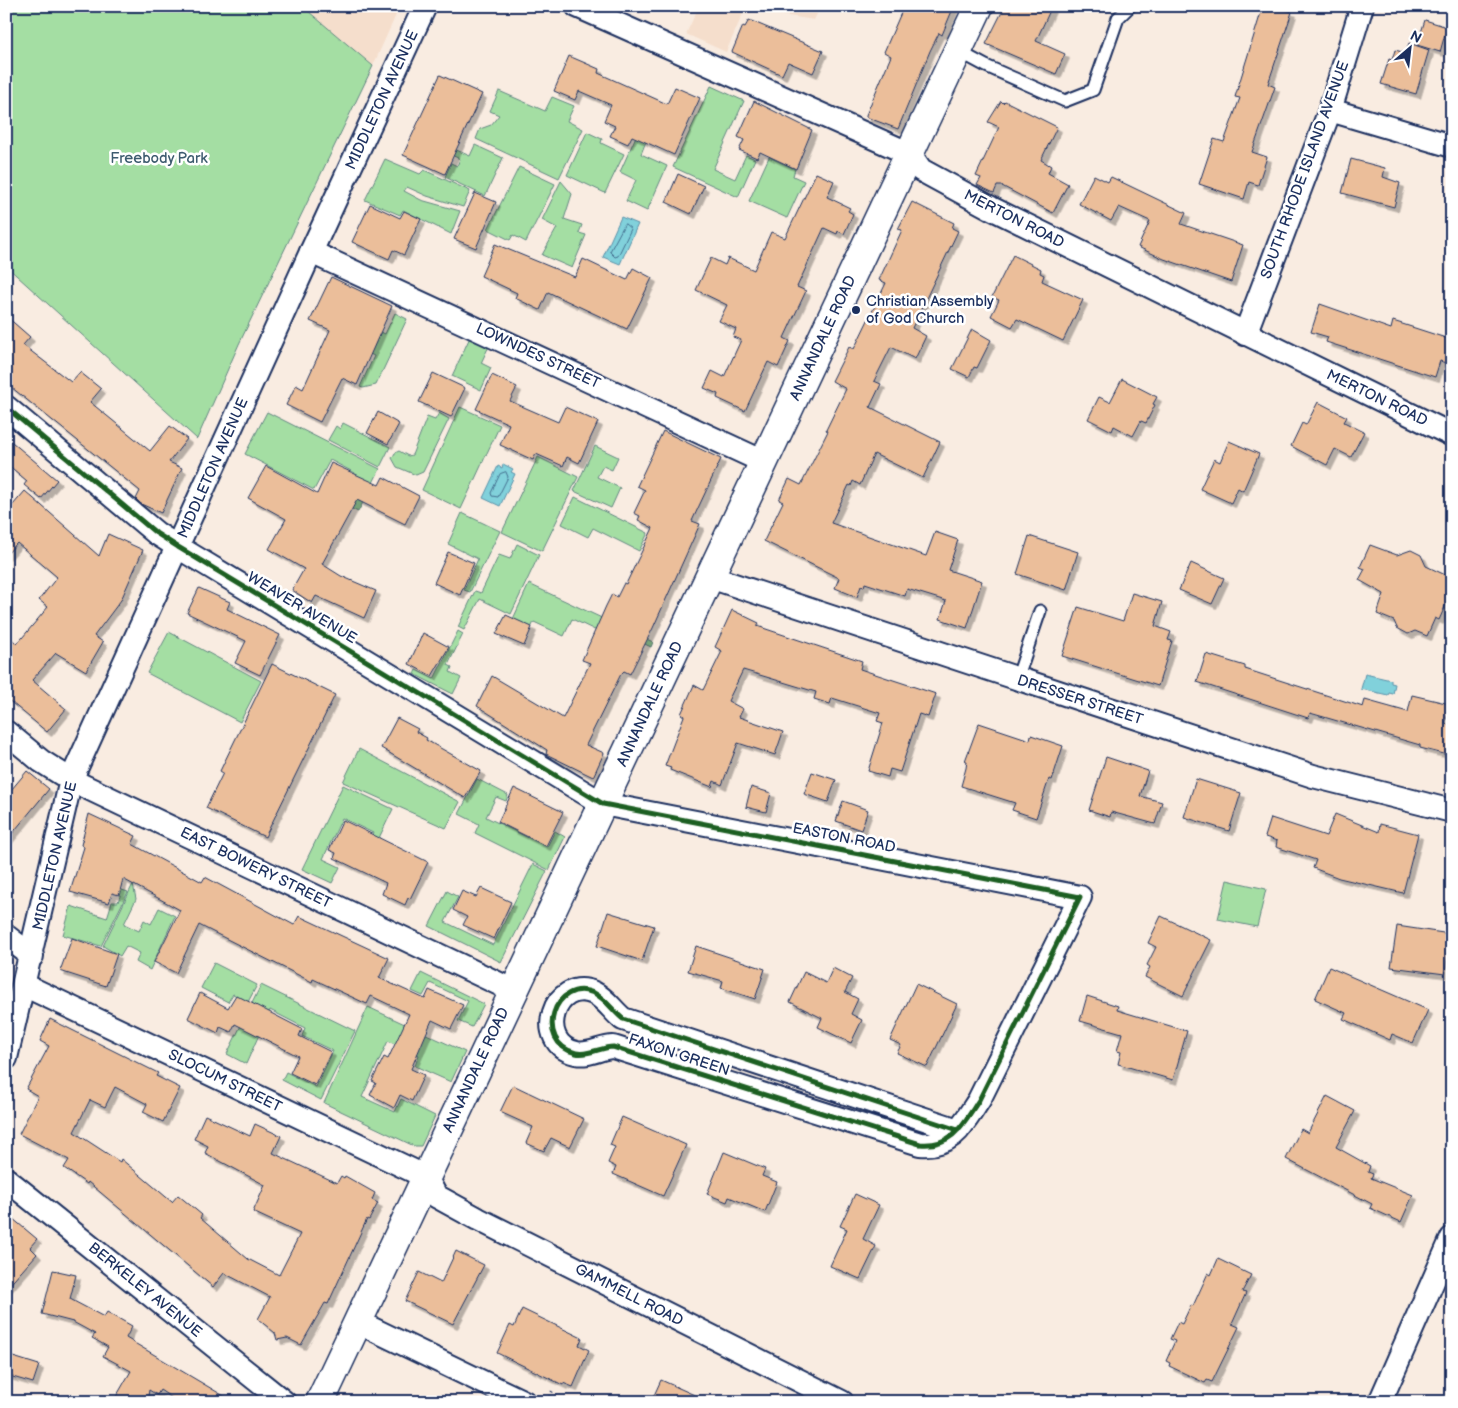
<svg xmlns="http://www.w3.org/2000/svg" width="1458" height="1408" font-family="'Balsamiq Sans',sans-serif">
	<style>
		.built { fill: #f5decc }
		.green { fill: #a4dea3; stroke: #608680 }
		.water { fill: #81d1db; stroke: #5890a9 }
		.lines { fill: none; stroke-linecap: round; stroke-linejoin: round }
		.shore { stroke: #447090; stroke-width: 1 }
		.building { fill: #ebbe9a; stroke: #1b2f5e; filter: url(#shadow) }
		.service-casing { stroke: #1b2f5e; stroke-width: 15 }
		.minor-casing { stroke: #1b2f5e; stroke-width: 26 }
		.tertiary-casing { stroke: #1b2f5e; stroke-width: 31 }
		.path { stroke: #1b2f5e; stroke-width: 3; stroke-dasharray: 1 4; stroke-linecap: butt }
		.service { stroke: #fff; stroke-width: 11 }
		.minor { stroke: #fff; stroke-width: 22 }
		.tertiary { stroke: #fff; stroke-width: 28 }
		.cycleway-casing { stroke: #fff; stroke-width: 8 }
		.cycleway { stroke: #1b5e20; stroke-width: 5 }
		.poi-dot { fill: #1b2f5e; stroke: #fff; stroke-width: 2 }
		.labels { text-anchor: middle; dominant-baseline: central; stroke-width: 5; stroke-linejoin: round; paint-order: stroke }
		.street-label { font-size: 15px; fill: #1b2f5e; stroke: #fff }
		.park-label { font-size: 15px; fill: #3d5b6f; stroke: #fff }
		.poi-label { font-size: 15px; fill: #1b2f5e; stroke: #fff; text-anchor: start }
	</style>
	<defs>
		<filter id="shadow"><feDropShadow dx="4.5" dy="4.5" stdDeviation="0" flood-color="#0004"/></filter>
	</defs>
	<rect width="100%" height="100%" fill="#f9ece1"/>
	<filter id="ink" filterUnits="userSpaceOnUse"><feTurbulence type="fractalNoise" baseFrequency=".02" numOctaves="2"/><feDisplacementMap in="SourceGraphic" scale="10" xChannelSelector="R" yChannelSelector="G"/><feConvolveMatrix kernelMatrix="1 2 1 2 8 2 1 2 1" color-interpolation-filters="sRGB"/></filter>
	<g filter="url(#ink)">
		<g class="built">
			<polygon points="302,6 400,6 373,66"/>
			<polygon points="699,6 821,6 814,20 745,9 726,52 686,34"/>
		</g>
		<g class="green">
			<polygon points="6,6 302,6 373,66 239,344 197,439 6,266"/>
			<polygon points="711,86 744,101 713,169 735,179 746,155 755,159 738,197 673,167"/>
			<polygon points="499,91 545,111 552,97 574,106 567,121 583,129 559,178 476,139 480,129 491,125 499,115 490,111"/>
			<polygon points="587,132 602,139 601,143 624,154 605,193 567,175"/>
			<polygon points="637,134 647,139 641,154 667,166 647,211 626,201 636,180 620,172"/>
			<polygon points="443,144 470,156 475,145 503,158 485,196 445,177 451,163 457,166 460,159 441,150"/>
			<polygon points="769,157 795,169 793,176 804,181 787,218 749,201"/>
			<polygon points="385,159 420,174 424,170 470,191 463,207 427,196 407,187 404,191 421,200 460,211 451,234 403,210 400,215 365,200"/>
			<polygon points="519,167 555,184 526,242 513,235 510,240 488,229"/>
			<polygon points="561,181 572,194 564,219 582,225 579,233 586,235 572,268 542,255 557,228 542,220"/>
			<polygon points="395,313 407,319 376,385 363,388 360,387 374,356 370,354 381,332 385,334"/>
			<polygon points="471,335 490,344 481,363 491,368 481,390 452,376"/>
			<polygon points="460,407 500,425 461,509 422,490"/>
			<polygon points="267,412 380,469 358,512 340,503 355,473 330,460 314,490 245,454"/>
			<polygon points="439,413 449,419 423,472 416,475 397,467 392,458 395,453 399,451 408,456 412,455 427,417 435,420"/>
			<polygon points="343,423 390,447 380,467 328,440 336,426 340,429"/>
			<polygon points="595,446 618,457 612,470 603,466 597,477 620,488 611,508 574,491"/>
			<polygon points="538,457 578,477 542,551 502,532"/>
			<polygon points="575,497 648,533 639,551 593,528 588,537 562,524"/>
			<polygon points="462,513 500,531 470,592 464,590 478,559 448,544"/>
			<polygon points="517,544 539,555 511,614 480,599 464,630 458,627 475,591 481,593 499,555 510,559"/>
			<polygon points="529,584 653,642 651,647 605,625 601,633 572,619 564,636 534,622 526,638 508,630"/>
			<polygon points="458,631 463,634 448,665 452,667 450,672 461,678 453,694 414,674 416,670 434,679"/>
			<polygon points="169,632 261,681 240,722 147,673"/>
			<polygon points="359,749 460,802 446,828 343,782"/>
			<polygon points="477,779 508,795 506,801 496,797 486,817 547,847 555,831 565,837 549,870 475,833 479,824 459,814"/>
			<polygon points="343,785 393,809 363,871 357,868 373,833 342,818 323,859 340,867 332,883 302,869"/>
			<polygon points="533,864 547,871 501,962 429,926 447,891 458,897 445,922 493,945"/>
			<polygon points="1227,880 1266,889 1257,927 1218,919"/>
			<polygon points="133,884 136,899 124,924 139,931 144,920 151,924 159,908 175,916 150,970 136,962 140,953 126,946 120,956 103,946"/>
			<polygon points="122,890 128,892 101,946 63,935 71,906 107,918 112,902 118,902"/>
			<polygon points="214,963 257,985 248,1002 233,994 228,1002 201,988"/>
			<polygon points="421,973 484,1004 472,1027 458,1021 468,1001 430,983 423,996 412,991"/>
			<polygon points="261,985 355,1031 321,1100 282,1080 286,1072 316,1087 333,1051 302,1036 305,1028 270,1010 246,1064 227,1054"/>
			<polygon points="368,1007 465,1052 451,1082 415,1066 419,1055 388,1041 362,1097 395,1112 401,1099 435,1116 421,1146 414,1146 324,1103"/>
		</g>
		<g class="water">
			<polygon points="621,217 638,224 620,264 603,257"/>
			<polygon points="503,464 513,469 511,472 515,474 500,506 483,498 498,466 502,468"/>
			<polygon points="1365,674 1391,680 1391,683 1395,684 1393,694 1389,693 1388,695 1361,689"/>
		</g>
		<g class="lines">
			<g class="shore">
				<polygon points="625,224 631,229 618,256 615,257 610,252"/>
				<polygon points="506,472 508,477 498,497 492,496 491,493 500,474"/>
			</g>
		</g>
		<g class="building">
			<polygon points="904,6 954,6 942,35 939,33 930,51 898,129 866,117 866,115 891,56 884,52"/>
			<polygon points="1005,6 1052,6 1036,41 1065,54 1056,74 986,44"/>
			<polygon points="1263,6 1273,6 1292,12 1268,84 1275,87 1252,152 1267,157 1258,185 1249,182 1244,199 1199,184 1214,139 1224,142 1240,98 1235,97"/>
			<polygon points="749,20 823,51 813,73 788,62 782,75 732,52 743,26 745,27"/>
			<polygon points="1425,20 1447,27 1440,52 1417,45"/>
			<polygon points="1409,43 1429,50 1416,94 1381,84 1389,59 1392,60 1395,50 1406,53"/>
			<polygon points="569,56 599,69 598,73 667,104 675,87 700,98 674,155 632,136 628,144 610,136 615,126 604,121 611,105 579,91 575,100 554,91"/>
			<polygon points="440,75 482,94 445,174 403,155"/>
			<polygon points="754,101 812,130 796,169 760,152 757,158 739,150 744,140 738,137"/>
			<polygon points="1001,101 1003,103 1005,101 1057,127 1041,160 1051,166 1048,173 1068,184 1053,213 1002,186 997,186 994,193 977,185 981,178 976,176 999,127 988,122"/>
			<polygon points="1351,159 1385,168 1383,177 1400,183 1394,207 1342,193"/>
			<polygon points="816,173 834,181 827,197 850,208 848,211 853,214 844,234 838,231 837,234 824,228 797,287 806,291 784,338 790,341 778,367 768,362 745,411 717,398 718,394 704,388 712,371 724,377 741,340 733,337 736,329 719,321 727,305 696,290 711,258 725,265 728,258 754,270 771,232 785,238"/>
			<polygon points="678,174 704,186 691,214 666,202"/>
			<polygon points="1094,175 1108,182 1111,177 1186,213 1181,224 1243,245 1231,282 1164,259 1138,247 1150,221 1119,207 1111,221 1079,204"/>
			<polygon points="475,193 496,202 476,248 454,239"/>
			<polygon points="912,202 954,223 952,228 958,231 912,328 926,336 915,359 891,347 874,381 881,384 870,407 940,442 923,478 874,454 860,485 853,481 851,486 849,485 831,523 926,556 935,532 958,540 948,570 982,581 967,628 940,619 946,601 907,589 905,596 865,583 864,587 861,586 857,597 835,588 839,578 764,541 783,502 779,500 789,479 801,485 828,431 826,430 846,389 832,381 849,347 854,349 886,283 879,280 902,230 898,229"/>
			<polygon points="370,204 400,218 404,211 421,219 404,255 393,250 389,259 352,242"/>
			<polygon points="495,244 575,277 583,259 627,280 633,268 652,278 627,329 548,292 540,310 515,298 517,293 481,276"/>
			<polygon points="1013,255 1041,269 1040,273 1044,275 1042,281 1083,300 1063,341 1017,319 1012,327 991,316 999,300 992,297"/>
			<polygon points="331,277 392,306 357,385 342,378 320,422 286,405 296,385 303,389 330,330 310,321"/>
			<polygon points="1320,304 1391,329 1393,321 1452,340 1452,365 1440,361 1435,377 1326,342 1328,337 1311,332"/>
			<polygon points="6,316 30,337 23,345 71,382 80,372 101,389 90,402 150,451 170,426 187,439 169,462 182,468 161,513 141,504 136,499 140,491 6,383"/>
			<polygon points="972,329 991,340 977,368 974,367 969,377 952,369"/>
			<polygon points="433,373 465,388 451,417 419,402"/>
			<polygon points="492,375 517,387 510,401 558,422 565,407 598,422 579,463 567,457 563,466 536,454 533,460 500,445 509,424 476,409"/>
			<polygon points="1122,379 1157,397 1153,404 1155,405 1146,423 1141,421 1133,436 1114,426 1112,431 1088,419 1099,397 1110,402"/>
			<polygon points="1318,402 1347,417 1344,422 1364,432 1351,457 1335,449 1327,465 1291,446 1302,423 1306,425"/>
			<polygon points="378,412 399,424 388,444 367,433"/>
			<polygon points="663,431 721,459 692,521 700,524 653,628 630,674 624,671 621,674 586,745 604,753 593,777 546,754 547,750 477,706 492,676 563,718 590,663 582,660 606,606 612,594 617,597 624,583 626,584 653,528 638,520 640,516 634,513 645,490 637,486"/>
			<polygon points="6,437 57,480 41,499 24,485 27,481 6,463"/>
			<polygon points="1229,441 1259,454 1243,491 1238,488 1231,503 1200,489 1214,459 1220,462"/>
			<polygon points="331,463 379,485 383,477 419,496 405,524 357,500 322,564 341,576 376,591 364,618 316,596 312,603 292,590 304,569 269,549 286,519 248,498 266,466 317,494"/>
			<polygon points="25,491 99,556 108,534 143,550 121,600 94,636 103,642 86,671 56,653 32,680 66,709 47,732 6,698 6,634 17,644 48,607 39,600 57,577 17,543 6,555 6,513"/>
			<polygon points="1029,536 1078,552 1066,590 1017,574"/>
			<polygon points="1370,545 1397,555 1411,550 1421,555 1426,566 1452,578 1452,591 1439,620 1435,618 1427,636 1415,631 1408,634 1397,628 1394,621 1377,614 1384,594 1359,580 1365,569 1360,567"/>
			<polygon points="448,552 474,563 460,595 434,583"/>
			<polygon points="1191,563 1224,578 1212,604 1179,590"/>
			<polygon points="199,588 230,602 227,609 280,635 260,675 235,663 246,641 187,613"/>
			<polygon points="1132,593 1162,602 1155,626 1171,632 1168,640 1172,641 1158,686 1062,656 1078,607 1123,621"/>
			<polygon points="732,610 759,623 757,626 862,661 860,669 936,694 928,717 919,714 900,772 890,769 888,777 868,771 883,723 877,721 880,713 832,698 830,704 814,699 816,692 743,670 728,701 743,709 739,717 783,732 775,755 738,743 722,785 714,781 712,787 670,770 671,768 665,766 684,716 681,714 694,685 703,690 722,651 715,647"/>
			<polygon points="506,615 532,627 524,646 496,634"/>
			<polygon points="423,633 449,647 432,676 409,664"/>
			<polygon points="1206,654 1245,666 1245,669 1363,707 1365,700 1408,712 1412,695 1450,704 1445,724 1452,726 1452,756 1420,748 1420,745 1310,713 1308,718 1197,682"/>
			<polygon points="272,664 335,695 265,837 206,808 223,773 220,771"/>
			<polygon points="397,718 418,729 416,732 427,738 426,740 481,771 465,798 381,748"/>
			<polygon points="979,723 1030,740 1031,735 1063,746 1052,780 1049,779 1036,818 1012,810 1015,803 961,786 966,768 967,761 965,761"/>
			<polygon points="1106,757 1148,771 1140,796 1162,802 1155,824 1111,812 1110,817 1089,810"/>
			<polygon points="27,771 49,789 6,841 6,796"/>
			<polygon points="812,772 836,780 828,802 804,794"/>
			<polygon points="1196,779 1241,793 1229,831 1184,817"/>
			<polygon points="751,787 771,793 766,812 746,807"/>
			<polygon points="514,788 563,812 546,846 498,822"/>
			<polygon points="843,801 868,810 861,830 836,821"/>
			<polygon points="89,814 136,836 132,844 202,882 205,877 294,925 299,916 389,958 379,978 425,999 429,990 463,1005 451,1029 432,1020 411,1069 424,1075 412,1101 400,1095 394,1108 370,1095 376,1083 372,1081 384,1057 388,1059 409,1014 371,996 367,1004 313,979 312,982 199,925 176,973 154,962 180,910 123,879 119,895 112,893 109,903 70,892 84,847 81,845"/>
			<polygon points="1335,814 1379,832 1380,824 1418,834 1403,893 1339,878 1313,868 1316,860 1276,847 1277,841 1265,837 1271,818 1326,836"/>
			<polygon points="343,820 428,862 410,899 408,898 405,905 382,894 386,883 334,858 336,853 329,850"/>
			<polygon points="481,888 511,902 494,939 463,925 467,917 453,910 462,891 476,897"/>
			<polygon points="608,912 654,926 642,961 597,946"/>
			<polygon points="1161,916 1211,940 1183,996 1145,977 1150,967 1147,965 1156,947 1148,943"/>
			<polygon points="1397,926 1450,934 1445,974 1391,967"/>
			<polygon points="72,938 117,954 106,986 60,971"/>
			<polygon points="696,946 765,969 755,999 721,988 723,981 688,971"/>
			<polygon points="1329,967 1428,1010 1413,1043 1392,1034 1390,1040 1343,1019 1346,1013 1315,999"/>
			<polygon points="833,968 852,978 845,992 858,999 851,1014 862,1020 851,1043 818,1027 822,1018 790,1002 804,972 826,983"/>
			<polygon points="916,984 957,1004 927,1067 897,1053 901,1045 890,1040"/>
			<polygon points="200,993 228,1008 236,995 302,1029 299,1036 331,1052 315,1085 290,1073 298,1056 235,1024 231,1032 220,1027 218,1033 188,1018"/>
			<polygon points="1087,996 1118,1006 1117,1010 1187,1031 1173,1080 1118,1064 1121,1052 1117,1051 1122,1033 1080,1021"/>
			<polygon points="50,1019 158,1073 156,1076 180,1088 163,1122 143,1112 147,1104 115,1087 105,1107 90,1100 74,1132 120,1162 121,1159 172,1202 178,1195 202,1215 200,1218 248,1259 279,1275 300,1234 253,1212 265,1185 205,1153 208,1146 194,1139 205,1115 250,1136 255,1124 281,1136 273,1153 337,1183 341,1176 344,1178 345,1176 375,1193 372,1200 378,1203 369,1220 367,1219 328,1304 325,1303 301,1345 287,1338 277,1340 275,1333 258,1319 270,1297 224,1273 213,1287 88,1182 87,1184 64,1168 69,1160 19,1134 38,1096 26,1089 49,1046 40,1041"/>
			<polygon points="513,1085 584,1119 570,1147 551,1138 544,1151 526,1143 533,1127 500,1112"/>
			<polygon points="1327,1096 1355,1111 1336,1147 1370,1166 1368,1172 1373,1174 1371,1178 1413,1195 1401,1222 1370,1208 1372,1204 1286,1159 1301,1129 1308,1133"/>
			<polygon points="622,1117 686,1145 663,1196 613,1174 616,1167 608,1163 615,1147 610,1145"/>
			<polygon points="724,1152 765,1169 762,1176 777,1182 765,1212 729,1197 727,1202 707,1194"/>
			<polygon points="855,1194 879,1205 863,1239 876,1246 860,1279 830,1266 847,1229 840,1226"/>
			<polygon points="6,1213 37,1239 30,1247 37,1254 6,1289"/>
			<polygon points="456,1251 484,1265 453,1324 405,1301 419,1272 441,1283"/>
			<polygon points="1218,1259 1251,1275 1242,1292 1246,1293 1232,1324 1239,1327 1212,1382 1207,1380 1205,1383 1169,1366 1170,1363 1166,1361 1175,1341 1170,1339 1178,1322 1182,1324 1191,1305 1193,1306 1208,1273 1211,1275"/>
			<polygon points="53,1270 76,1275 70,1299 104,1317 107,1312 132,1326 126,1338 234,1402 178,1402 160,1390 157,1395 149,1390 147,1402 113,1402 131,1371 103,1356 108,1347 92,1338 95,1334 73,1322 42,1314"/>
			<polygon points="522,1309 582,1338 579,1345 589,1350 573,1387 563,1383 563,1385 497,1353 510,1325 514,1327"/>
			<polygon points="10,1356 39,1365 33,1383 6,1375"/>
			<polygon points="661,1380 710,1402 651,1402"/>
		</g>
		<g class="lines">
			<defs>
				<g id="service">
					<polyline points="958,51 986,66 1065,101 1093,90 1118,18 1130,6"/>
					<polyline points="1017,679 1040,611"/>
				</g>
				<g id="minor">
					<polyline points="577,6 910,154 921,170 991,208 1452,435"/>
					<polyline points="1330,110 1452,146"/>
					<polyline points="311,252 764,462"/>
					<polyline points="1245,334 1330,110 1362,6"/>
					<path d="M 6,407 L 156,533 L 178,547 L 603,804 L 1080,897 L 979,1100 C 963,1124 953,1147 920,1144 L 613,1047 C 601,1047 589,1056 576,1053 C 533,1043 554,976 594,993 C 606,999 613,1011 623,1019 L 958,1130"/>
					<polyline points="710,577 1313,776 1452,811"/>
					<polyline points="6,732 41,761 71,780 514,991"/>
					<polyline points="6,936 32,956"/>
					<polyline points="24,985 426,1177 436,1196 478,1219 842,1402"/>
					<polyline points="6,1058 71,780 311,252 425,6"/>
					<polyline points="6,1179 284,1402"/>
					<polyline points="358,1322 524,1402"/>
					<polyline points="1380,1402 1452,1238"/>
				</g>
				<polyline id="tertiary" points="320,1402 979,6"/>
			</defs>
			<use href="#service" class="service-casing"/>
			<use href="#minor" class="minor-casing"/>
			<use href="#tertiary" class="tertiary-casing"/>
			<polyline class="path" points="547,1401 553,1390"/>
			<use href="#service" class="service"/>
			<use href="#minor" class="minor"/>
			<use href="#tertiary" class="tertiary"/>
			<defs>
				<path id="cycleway" d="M 6,407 L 156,533 L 178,547 L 603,804 L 1080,897 L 979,1100 C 963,1124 953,1147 920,1144 L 613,1047 C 601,1047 589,1056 576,1053 C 533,1043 554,976 594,993 C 606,999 613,1011 623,1019 L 958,1130"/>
			</defs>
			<use href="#cycleway" class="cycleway-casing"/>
			<use href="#cycleway" class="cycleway"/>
		</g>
	</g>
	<circle class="poi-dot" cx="856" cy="310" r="5"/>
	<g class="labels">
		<g class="street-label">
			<text transform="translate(382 100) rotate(-65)">MIDDLETON AVENUE</text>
			<text transform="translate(1305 170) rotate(-70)">SOUTH RHODE ISLAND AVENUE</text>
			<text transform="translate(1014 219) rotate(27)">MERTON ROAD</text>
			<text transform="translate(823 338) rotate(-65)">ANNANDALE ROAD</text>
			<text transform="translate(538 356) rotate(25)">LOWNDES STREET</text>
			<text transform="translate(1377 398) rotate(26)">MERTON ROAD</text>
			<text transform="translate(213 468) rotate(-66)">MIDDLETON AVENUE</text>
			<text transform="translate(302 608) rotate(31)">WEAVER AVENUE</text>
			<text transform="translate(1080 700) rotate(18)">DRESSER STREET</text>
			<text transform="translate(650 704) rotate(-65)">ANNANDALE ROAD</text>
			<text transform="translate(844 838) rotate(11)">EASTON ROAD</text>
			<text transform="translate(55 856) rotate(-77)">MIDDLETON AVENUE</text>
			<text transform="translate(256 868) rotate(26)">EAST BOWERY STREET</text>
			<text transform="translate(679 1055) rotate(18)">FAXON GREEN</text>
			<text transform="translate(476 1070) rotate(-65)">ANNANDALE ROAD</text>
			<text transform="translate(225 1081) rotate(26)">SLOCUM STREET</text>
			<text transform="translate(145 1290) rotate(39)">BERKELEY AVENUE</text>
			<text transform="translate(629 1295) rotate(27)">GAMMELL ROAD</text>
		</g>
		<g class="park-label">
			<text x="159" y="158">Freebody Park</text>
		</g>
		<g class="poi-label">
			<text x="866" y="301">Christian Assembly<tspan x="866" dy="17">of God Church</tspan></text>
		</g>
	</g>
	<rect width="1458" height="1408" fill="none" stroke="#fff" stroke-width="25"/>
	<rect x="12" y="12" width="1433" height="1383" fill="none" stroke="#1b2f5e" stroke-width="2" filter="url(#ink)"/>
	<g transform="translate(1410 48) rotate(28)" stroke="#ffffff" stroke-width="4" paint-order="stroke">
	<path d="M0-4L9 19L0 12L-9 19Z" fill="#1b2f5e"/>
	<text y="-8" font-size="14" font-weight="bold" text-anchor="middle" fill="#1b2f5e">N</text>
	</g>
</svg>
